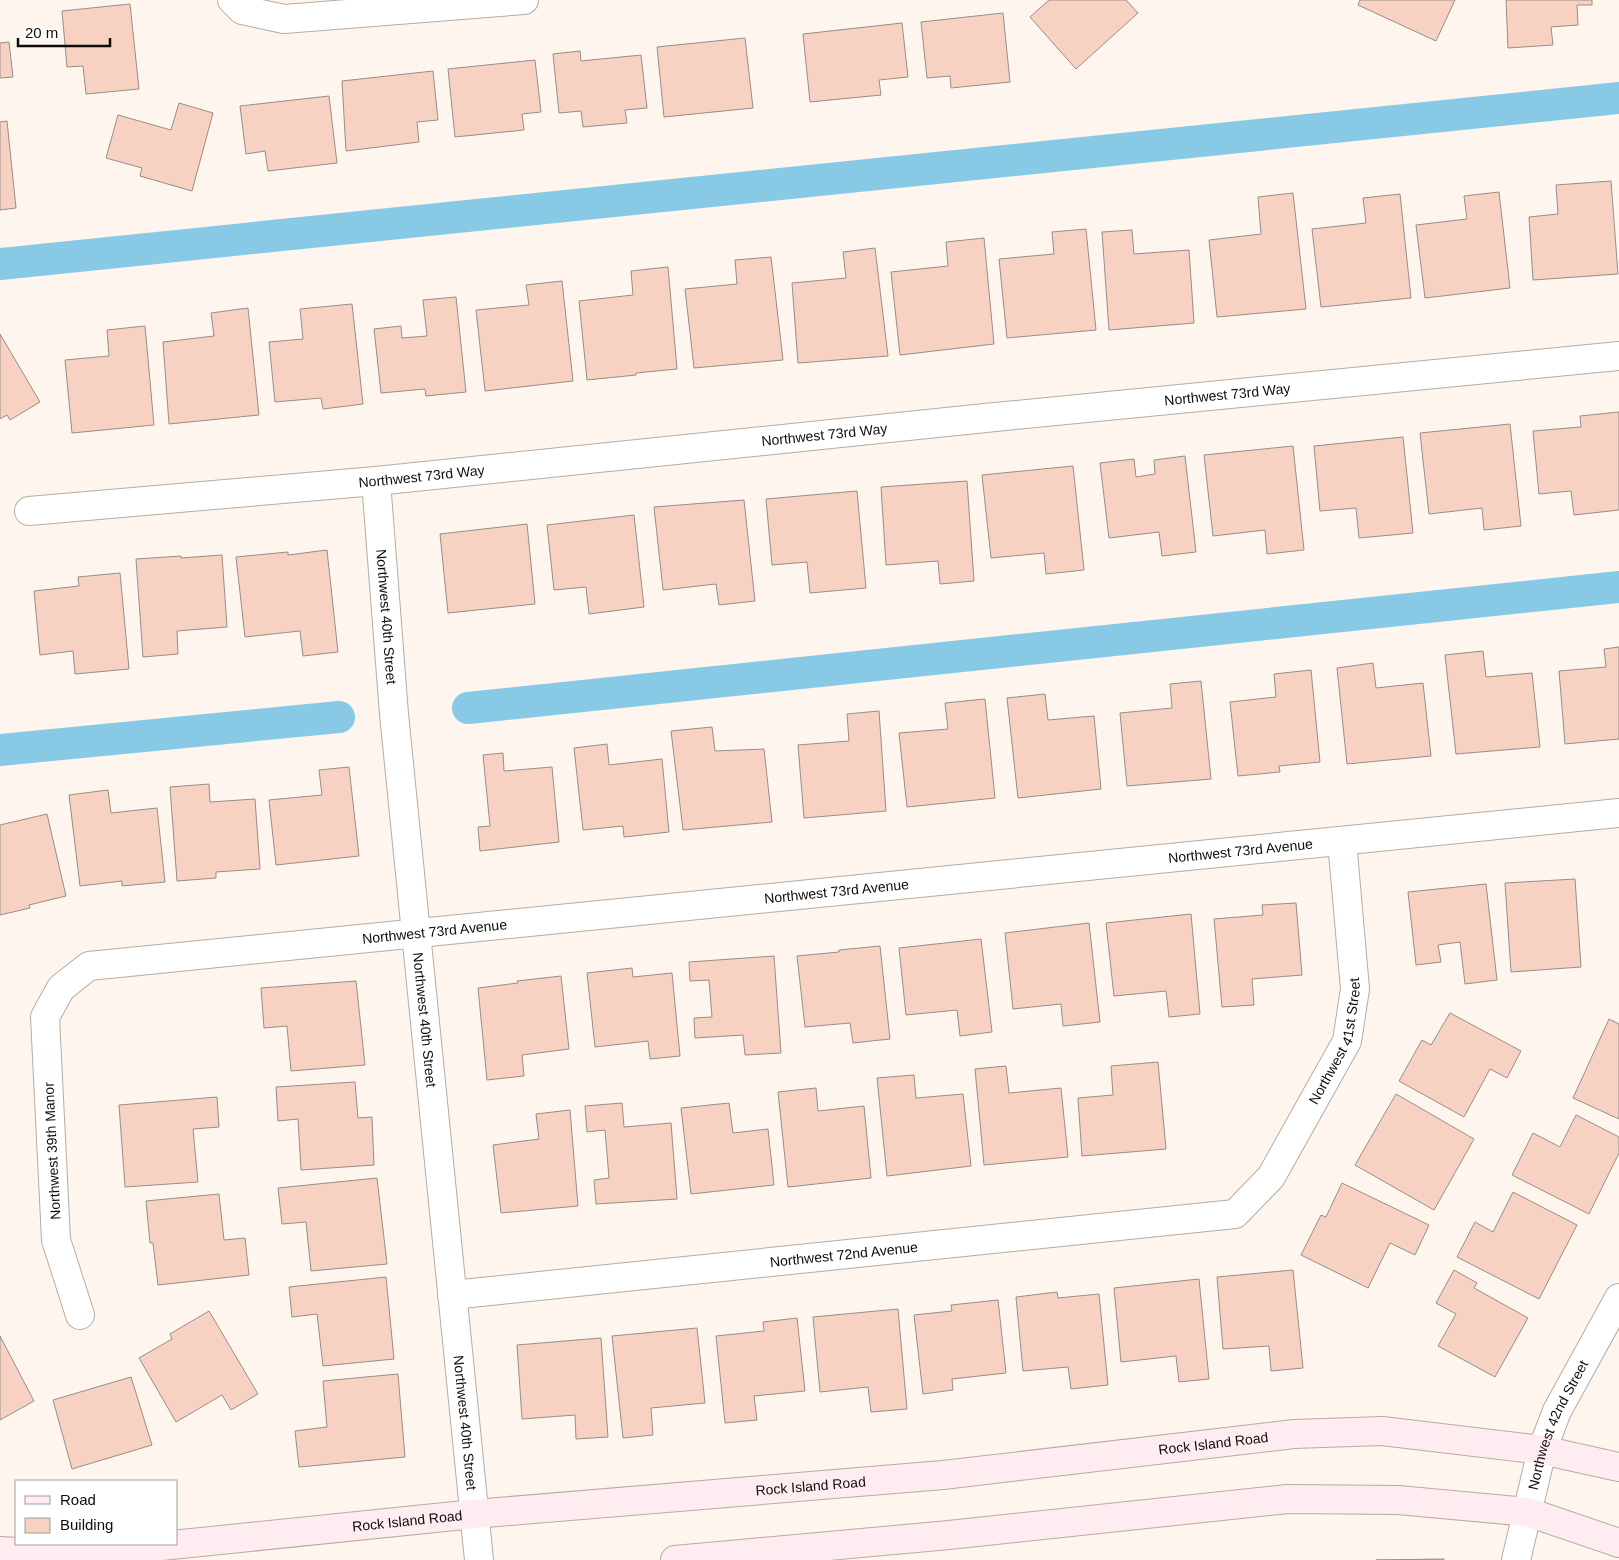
<svg xmlns="http://www.w3.org/2000/svg" width="1619" height="1560" font-family="Helvetica,sans-serif">
	<style>
		.lines { fill: none; stroke-linecap: round; stroke-linejoin: round }
		.canal { stroke: #88c9e6; stroke-width: 32 }
		.building { fill: #f7d2c3; stroke: #998d87 }
		.street-casing { stroke: #b6aca3; stroke-width: 30 }
		.secondary-casing { stroke: #b6aca3; stroke-width: 30 }
		.street { stroke: #fff; stroke-width: 28 }
		.secondary { stroke: #feecf0; stroke-width: 28 }
		.labels { text-anchor: middle; dominant-baseline: central; stroke-width: 4; stroke-linejoin: round; paint-order: stroke }
		.street-label { font-size: 14px; fill: #100c0a; stroke: #fff }
	</style>
	<rect width="100%" height="100%" fill="#fef5ee"/>
	<g class="lines">
		<g class="canal">
			<polyline points="0,264 1619,98"/>
			<polyline points="468,708 1619,587"/>
			<polyline points="0,750 339,717"/>
		</g>
	</g>
	<g class="building">
		<polygon points="1049,0 1126,0 1138,13 1076,69 1030,17"/>
		<polygon points="1360,0 1455,0 1436,41 1358,5"/>
		<polygon points="1506,0 1592,0 1592,5 1577,5 1578,25 1551,27 1553,45 1508,48"/>
		<polygon points="130,4 139,89 86,94 83,66 67,67 62,11"/>
		<polygon points="1003,13 1010,82 951,88 950,76 927,78 921,22"/>
		<polygon points="902,23 908,77 879,80 881,95 810,102 803,34"/>
		<polygon points="745,38 753,108 664,117 657,47"/>
		<polygon points="9,42 13,77 0,78 0,43"/>
		<polygon points="580,51 581,61 641,55 647,108 625,110 627,123 583,127 581,111 559,113 553,54"/>
		<polygon points="535,60 541,112 522,114 524,130 455,137 448,69"/>
		<polygon points="433,71 438,120 417,122 419,142 346,151 342,81"/>
		<polygon points="329,96 337,163 268,171 265,151 246,154 240,106"/>
		<polygon points="179,103 213,113 192,191 140,176 142,168 106,158 118,115 171,130"/>
		<polygon points="7,121 16,208 0,210 0,122"/>
		<polygon points="1611,181 1618,274 1533,280 1529,217 1558,214 1556,185"/>
		<polygon points="1499,192 1510,288 1425,298 1416,225 1467,219 1464,196"/>
		<polygon points="1293,193 1306,309 1217,317 1209,240 1261,234 1258,197"/>
		<polygon points="1400,194 1411,298 1321,307 1312,229 1366,223 1363,198"/>
		<polygon points="1086,229 1096,330 1007,338 999,259 1054,254 1052,232"/>
		<polygon points="1132,230 1134,254 1189,250 1194,323 1109,330 1102,232"/>
		<polygon points="984,238 994,344 900,355 891,272 948,266 946,242"/>
		<polygon points="875,248 888,356 798,363 792,283 846,278 843,252"/>
		<polygon points="771,257 783,360 694,368 685,289 737,284 735,260"/>
		<polygon points="668,267 677,369 636,373 636,375 587,380 579,301 633,295 631,271"/>
		<polygon points="562,281 573,381 485,391 476,310 529,305 526,285"/>
		<polygon points="456,297 466,392 426,396 425,389 381,393 374,329 401,326 402,338 427,336 423,300"/>
		<polygon points="352,304 363,404 323,409 321,398 275,402 269,342 303,339 300,309"/>
		<polygon points="248,308 259,415 169,424 163,342 214,336 211,313"/>
		<polygon points="145,326 154,425 72,433 65,360 109,356 107,330"/>
		<polygon points="0,334 40,402 10,420 7,415 0,419"/>
		<polygon points="1619,412 1619,510 1574,515 1571,491 1539,494 1533,431 1581,427 1580,416"/>
		<polygon points="1510,424 1521,526 1484,530 1482,508 1429,514 1420,433"/>
		<polygon points="1403,437 1413,533 1359,538 1356,508 1320,511 1314,446"/>
		<polygon points="1293,446 1304,550 1267,554 1265,530 1213,536 1204,455"/>
		<polygon points="1185,456 1196,552 1162,556 1159,532 1109,538 1100,463 1134,459 1136,477 1155,474 1154,460"/>
		<polygon points="1073,466 1084,570 1046,574 1044,553 991,558 982,475"/>
		<polygon points="967,481 974,581 940,584 938,561 886,565 881,487"/>
		<polygon points="857,491 866,588 810,593 807,562 772,565 766,499"/>
		<polygon points="744,500 755,601 719,605 716,584 663,590 654,507"/>
		<polygon points="634,515 644,607 589,614 586,587 554,590 547,525"/>
		<polygon points="527,524 535,604 448,613 440,534"/>
		<polygon points="327,550 338,652 303,656 300,631 245,637 236,557 288,552 288,555"/>
		<polygon points="222,555 227,627 177,631 178,654 143,657 136,559 181,556 181,558"/>
		<polygon points="120,573 129,669 75,674 73,651 40,655 34,591 79,586 78,577"/>
		<polygon points="1619,647 1619,739 1565,744 1559,671 1606,667 1604,649"/>
		<polygon points="1483,651 1486,677 1532,673 1540,747 1456,754 1445,655"/>
		<polygon points="1373,663 1376,688 1423,683 1431,756 1347,764 1337,668"/>
		<polygon points="1311,670 1320,762 1279,766 1280,772 1238,776 1230,702 1276,697 1274,674"/>
		<polygon points="1201,681 1211,779 1127,786 1120,713 1172,708 1170,684"/>
		<polygon points="1045,694 1048,720 1094,716 1101,789 1018,798 1007,698"/>
		<polygon points="985,699 995,798 907,807 899,733 948,729 945,703"/>
		<polygon points="879,711 886,811 804,818 798,745 849,741 847,714"/>
		<polygon points="712,727 715,751 764,749 772,822 683,830 671,731"/>
		<polygon points="607,744 609,765 662,759 669,832 624,837 623,826 583,830 574,748"/>
		<polygon points="503,753 504,771 552,767 559,842 480,851 478,827 490,826 483,755"/>
		<polygon points="349,767 359,856 276,865 269,800 322,795 319,770"/>
		<polygon points="209,784 210,802 255,799 260,869 216,872 216,878 177,881 170,787"/>
		<polygon points="108,790 111,813 157,808 165,882 122,886 122,881 80,886 69,795"/>
		<polygon points="47,814 66,896 29,905 30,908 0,915 0,825"/>
		<polygon points="1575,879 1581,967 1511,972 1505,883"/>
		<polygon points="1486,884 1497,980 1465,984 1460,942 1438,945 1441,962 1416,965 1408,892"/>
		<polygon points="1296,903 1302,975 1252,979 1254,1005 1222,1007 1214,919 1263,915 1262,905"/>
		<polygon points="1191,914 1200,1014 1169,1017 1166,991 1114,996 1106,923"/>
		<polygon points="1089,923 1100,1022 1063,1026 1061,1004 1013,1009 1005,933"/>
		<polygon points="981,939 992,1032 960,1036 957,1010 906,1015 899,948"/>
		<polygon points="880,946 890,1039 853,1043 850,1023 805,1027 797,956 839,952 839,950"/>
		<polygon points="774,956 781,1053 745,1055 743,1035 695,1038 694,1018 712,1017 709,980 690,981 689,962"/>
		<polygon points="632,968 633,977 672,973 680,1056 650,1059 648,1041 595,1047 587,973"/>
		<polygon points="561,976 569,1049 522,1055 524,1076 487,1080 478,988 518,983 517,981"/>
		<polygon points="356,981 365,1065 291,1071 287,1026 264,1028 261,988"/>
		<polygon points="1450,1013 1521,1051 1507,1078 1490,1069 1464,1117 1399,1081 1422,1040 1431,1045"/>
		<polygon points="1609,1019 1619,1024 1619,1119 1573,1098"/>
		<polygon points="1158,1062 1166,1149 1082,1156 1078,1098 1113,1095 1111,1066"/>
		<polygon points="1006,1066 1009,1093 1061,1088 1068,1157 984,1165 975,1069"/>
		<polygon points="914,1075 916,1098 963,1094 971,1166 887,1176 877,1078"/>
		<polygon points="355,1082 358,1118 372,1117 374,1165 301,1170 298,1119 278,1121 276,1087"/>
		<polygon points="816,1088 818,1111 864,1106 871,1178 788,1187 778,1092"/>
		<polygon points="1396,1094 1474,1139 1434,1210 1355,1165"/>
		<polygon points="217,1097 219,1127 193,1129 198,1182 125,1187 119,1105"/>
		<polygon points="622,1103 624,1127 671,1123 677,1199 596,1204 594,1180 609,1178 605,1130 587,1132 585,1106"/>
		<polygon points="729,1103 733,1133 768,1129 774,1185 691,1194 681,1108"/>
		<polygon points="570,1110 578,1206 501,1213 493,1145 539,1139 536,1114"/>
		<polygon points="1576,1115 1619,1137 1619,1153 1589,1214 1512,1175 1533,1133 1560,1147"/>
		<polygon points="377,1178 387,1264 311,1271 306,1222 282,1224 278,1188"/>
		<polygon points="1342,1183 1429,1225 1415,1255 1390,1243 1368,1288 1301,1255 1321,1215 1326,1217"/>
		<polygon points="1513,1192 1577,1225 1539,1299 1457,1257 1475,1222 1493,1232"/>
		<polygon points="219,1194 224,1240 245,1238 249,1275 158,1285 153,1243 150,1243 146,1201"/>
		<polygon points="1293,1270 1303,1368 1271,1371 1269,1346 1223,1349 1217,1277"/>
		<polygon points="1454,1270 1477,1283 1474,1288 1528,1318 1495,1377 1438,1346 1456,1314 1436,1303"/>
		<polygon points="386,1277 394,1359 323,1366 317,1314 292,1317 289,1287"/>
		<polygon points="1199,1279 1209,1379 1179,1382 1176,1356 1121,1362 1114,1288"/>
		<polygon points="1057,1292 1058,1298 1099,1294 1108,1385 1071,1389 1068,1367 1023,1371 1016,1297"/>
		<polygon points="998,1300 1006,1373 952,1379 953,1390 923,1394 914,1315 952,1311 951,1305"/>
		<polygon points="898,1309 907,1409 871,1412 868,1387 820,1392 813,1317"/>
		<polygon points="209,1311 258,1394 231,1410 222,1395 176,1422 139,1358 172,1339 170,1334"/>
		<polygon points="797,1318 805,1391 754,1396 757,1420 725,1423 716,1336 764,1331 763,1322"/>
		<polygon points="697,1328 705,1403 651,1408 653,1435 623,1438 612,1336"/>
		<polygon points="0,1336 34,1401 0,1420"/>
		<polygon points="601,1338 608,1437 576,1439 575,1415 522,1419 517,1345"/>
		<polygon points="398,1374 405,1457 299,1467 295,1431 327,1427 323,1381"/>
		<polygon points="131,1377 152,1445 72,1469 53,1400"/>
		<polygon points="1444,1559 1444,1560 1376,1560"/>
	</g>
	<g class="lines">
		<defs>
			<g id="street">
				<polyline points="232,0 242,10 284,19 524,0"/>
				<path id="s1" d="M 376,481 L 394,714 L 479,1560"/>
				<path id="s2" d="M 29,511 L 376,481 L 995,417 L 1619,356"/>
				<path id="s3" d="M 452,1295 L 1235,1214 L 1271,1177 L 1347,1041 L 1355,989 L 1342,841"/>
				<path id="s4" d="M 80,1315 L 56,1240 L 45,1017 L 61,988 L 89,966 L 1619,813"/>
				<path id="s5" d="M 1516,1560 L 1542,1450 L 1557,1411 L 1619,1298"/>
			</g>
			<g id="secondary">
				<path id="s6" d="M 0,1551 L 74,1555 L 474,1514 L 943,1475 L 1294,1434 L 1382,1431 L 1542,1450 L 1619,1467"/>
				<polyline points="675,1560 949,1535 1288,1499 1398,1500 1528,1512 1619,1543"/>
			</g>
		</defs>
		<use href="#street" class="street-casing"/>
		<use href="#secondary" class="secondary-casing"/>
		<use href="#street" class="street"/>
		<use href="#secondary" class="secondary"/>
	</g>
	<g class="labels">
		<g class="street-label">
			<text stroke="none"><textPath href="#s2" startOffset="1204">Northwest 73rd Way</textPath></text>
			<text stroke="none"><textPath href="#s2" startOffset="799">Northwest 73rd Way</textPath></text>
			<text stroke="none"><textPath href="#s2" startOffset="394">Northwest 73rd Way</textPath></text>
			<text stroke="none"><textPath href="#s1" startOffset="136">Northwest 40th Street</textPath></text>
			<text stroke="none"><textPath href="#s4" startOffset="1528">Northwest 73rd Avenue</textPath></text>
			<text stroke="none"><textPath href="#s4" startOffset="1122">Northwest 73rd Avenue</textPath></text>
			<text stroke="none"><textPath href="#s4" startOffset="718">Northwest 73rd Avenue</textPath></text>
			<text stroke="none"><textPath href="#s1" startOffset="541">Northwest 40th Street</textPath></text>
			<text stroke="none"><textPath href="#s3" startOffset="991">Northwest 41st Street</textPath></text>
			<text transform="translate(52 1151) rotate(-93)">Northwest 39th Manor</text>
			<text stroke="none"><textPath href="#s3" startOffset="394">Northwest 72nd Avenue</textPath></text>
			<text stroke="none"><textPath href="#s1" startOffset="946">Northwest 40th Street</textPath></text>
			<text stroke="none"><textPath href="#s5" startOffset="142">Northwest 42nd Street</textPath></text>
			<text stroke="none"><textPath href="#s6" startOffset="1219">Rock Island Road</textPath></text>
			<text stroke="none"><textPath href="#s6" startOffset="814">Rock Island Road</textPath></text>
			<text stroke="none"><textPath href="#s6" startOffset="409">Rock Island Road</textPath></text>
		</g>
	</g>
	<rect x="15" y="1480" width="162" height="65" fill="#ffffff" stroke="#9f9e9d"/>
	<rect x="25" y="1496" width="25" height="8" fill="#feecf0" stroke="#9f9e9d"/>
	<text x="60" y="1505" font-size="15" fill="#100c0a">Road</text>
	<rect x="25" y="1518" width="25" height="15" fill="#f7d2c3" stroke="#9f9e9d"/>
	<text x="60" y="1530" font-size="15" fill="#100c0a">Building</text>
	<path d="M18 38v8h92v-8" fill="none" stroke="#100c0a" stroke-width="2.5"/>
	<text x="25" y="38" font-size="15" fill="#100c0a" stroke="#ffffff" stroke-width="4" paint-order="stroke">20 m</text>
</svg>
